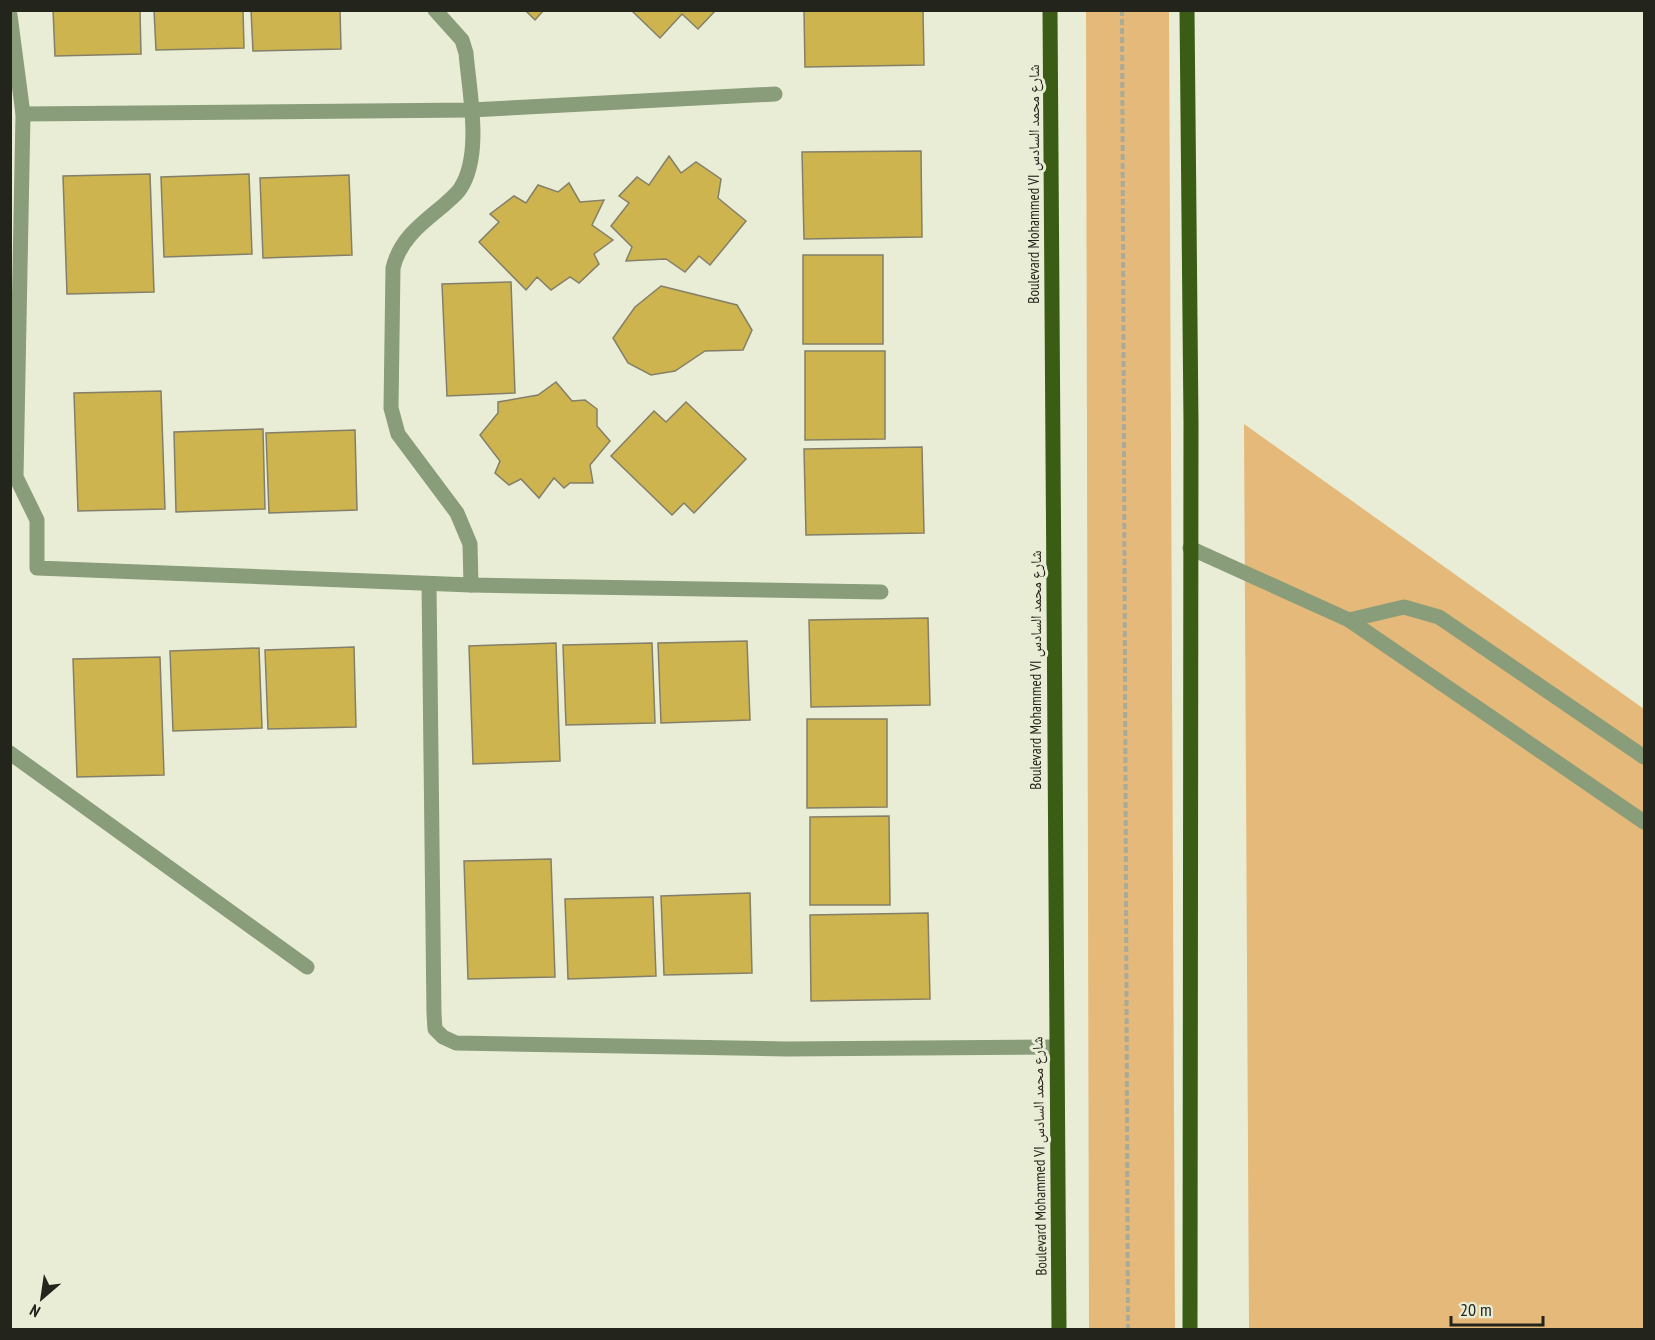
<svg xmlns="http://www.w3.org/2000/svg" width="1655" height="1340" font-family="'PT Sans Narrow','Noto Naskh Arabic',sans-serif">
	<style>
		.green { fill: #e4b979 }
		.building { fill: #cdb44e; stroke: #847f69; stroke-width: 1.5 }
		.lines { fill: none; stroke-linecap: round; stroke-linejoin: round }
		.path { stroke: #a9ab98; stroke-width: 4; stroke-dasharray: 6 3; stroke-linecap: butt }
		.minor { stroke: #899d7a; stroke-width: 15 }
		.major { stroke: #3a5c15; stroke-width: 15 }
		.labels { text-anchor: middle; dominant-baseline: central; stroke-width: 6; stroke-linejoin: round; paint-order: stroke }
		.street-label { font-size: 15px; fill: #23241b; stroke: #eaedd5 }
	</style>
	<rect width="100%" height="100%" fill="#eaedd5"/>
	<g class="green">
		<polygon points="1086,11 1169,11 1175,1329 1089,1329"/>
		<polygon points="1244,424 1644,709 1644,1329 1249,1329"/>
	</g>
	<g class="building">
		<polygon points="53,10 140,10 141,54 55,56"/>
		<polygon points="154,10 243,10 244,48 156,50"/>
		<polygon points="251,10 340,10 341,49 253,51"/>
		<polygon points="525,10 544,10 535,20"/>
		<polygon points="631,10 716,10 698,29 682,14 660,38"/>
		<polygon points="804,10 923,10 924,65 805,67"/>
		<polygon points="921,151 922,237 804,239 802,152"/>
		<polygon points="669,156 681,173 696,162 721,179 718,198 746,221 710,265 699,256 685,272 666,259 626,261 632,247 611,226 629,203 619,196 637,177 649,185"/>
		<polygon points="150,174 154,292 67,294 63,176"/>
		<polygon points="249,174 252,254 164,257 161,177"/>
		<polygon points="349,175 352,255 263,258 260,178"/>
		<polygon points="569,183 580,202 604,200 592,225 613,240 594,254 599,264 579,283 570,277 551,290 537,277 526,290 479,242 499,222 490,214 514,196 526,203 538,185 558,192"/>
		<rect x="803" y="255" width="80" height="89"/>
		<polygon points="511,282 515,393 447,396 442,284"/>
		<polygon points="661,286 737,305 752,330 743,350 705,351 675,371 651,375 628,363 613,338 635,307"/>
		<polygon points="805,351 885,351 885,439 805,440"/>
		<polygon points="556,382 572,401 585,400 597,409 597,426 610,441 590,465 593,483 570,483 564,488 554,478 539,498 521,479 509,485 495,473 500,461 480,435 498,413 498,402 538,395"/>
		<polygon points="161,391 165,509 78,511 74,393"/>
		<polygon points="686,402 746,459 694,513 684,503 672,515 611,456 654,411 666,422"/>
		<polygon points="263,429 265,509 176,512 174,432"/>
		<polygon points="355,430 357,510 269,513 266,433"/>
		<polygon points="922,447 924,533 806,535 804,449"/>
		<polygon points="928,618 930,705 811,707 809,620"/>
		<polygon points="747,641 750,720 661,723 658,643"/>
		<polygon points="556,643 560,761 473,764 469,646"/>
		<polygon points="652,643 655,723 566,725 563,645"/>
		<polygon points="354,647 356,727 268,729 265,650"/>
		<polygon points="259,648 262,728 173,731 170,651"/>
		<polygon points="160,657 164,775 77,777 73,659"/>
		<polygon points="807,719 887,719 887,807 807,808"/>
		<polygon points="889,816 890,905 810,905 810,817"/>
		<polygon points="551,859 555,977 468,979 464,861"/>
		<polygon points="750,893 752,973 664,975 661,896"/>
		<polygon points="653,897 656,976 568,979 565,899"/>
		<polygon points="928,913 930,999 811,1001 810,915"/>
	</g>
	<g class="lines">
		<polyline class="path" points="1122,10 1128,1330"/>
		<g class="minor">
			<path d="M 435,10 L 462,40 L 466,53 C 469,91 483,155 460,189 C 456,195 449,200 444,205 C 421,224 400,239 393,268 L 391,408 L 398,434 L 457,513 L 470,544 L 471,585 L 881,592"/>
			<polyline points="10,15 23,114"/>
			<polyline points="1190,548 1349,620 1644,822"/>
			<polyline points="429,584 434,1014 435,1029 443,1037 456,1043 786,1049 1055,1047"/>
			<polyline points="471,585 37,568 37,520 16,477 23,114 471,110 775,94"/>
			<polyline points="1349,620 1404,607 1439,617 1644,757"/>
			<polyline points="10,753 307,967"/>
		</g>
		<g class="major">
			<polyline points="1050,10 1059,1330"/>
			<polyline points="1187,10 1191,423 1190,1330"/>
		</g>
	</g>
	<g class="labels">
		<g class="street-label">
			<text transform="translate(1033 184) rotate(-90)">Boulevard Mohammed VI شارع محمد السادس</text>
			<text transform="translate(1035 670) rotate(-90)">Boulevard Mohammed VI شارع محمد السادس</text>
			<text transform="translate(1039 1156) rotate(-91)">Boulevard Mohammed VI شارع محمد السادس</text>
		</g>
	</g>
	<rect width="1655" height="1340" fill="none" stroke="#23241b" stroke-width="24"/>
	<g transform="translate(42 1298) rotate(209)" stroke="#eaedd5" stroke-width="4.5" paint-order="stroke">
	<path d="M0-4.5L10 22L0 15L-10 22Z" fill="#23241b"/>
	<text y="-9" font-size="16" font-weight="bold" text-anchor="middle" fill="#23241b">N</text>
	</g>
	<path d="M1451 1316v9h92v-9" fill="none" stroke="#23241b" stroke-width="3"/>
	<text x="1460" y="1316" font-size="18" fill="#23241b" stroke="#eaedd5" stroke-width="4.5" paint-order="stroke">20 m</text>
</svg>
